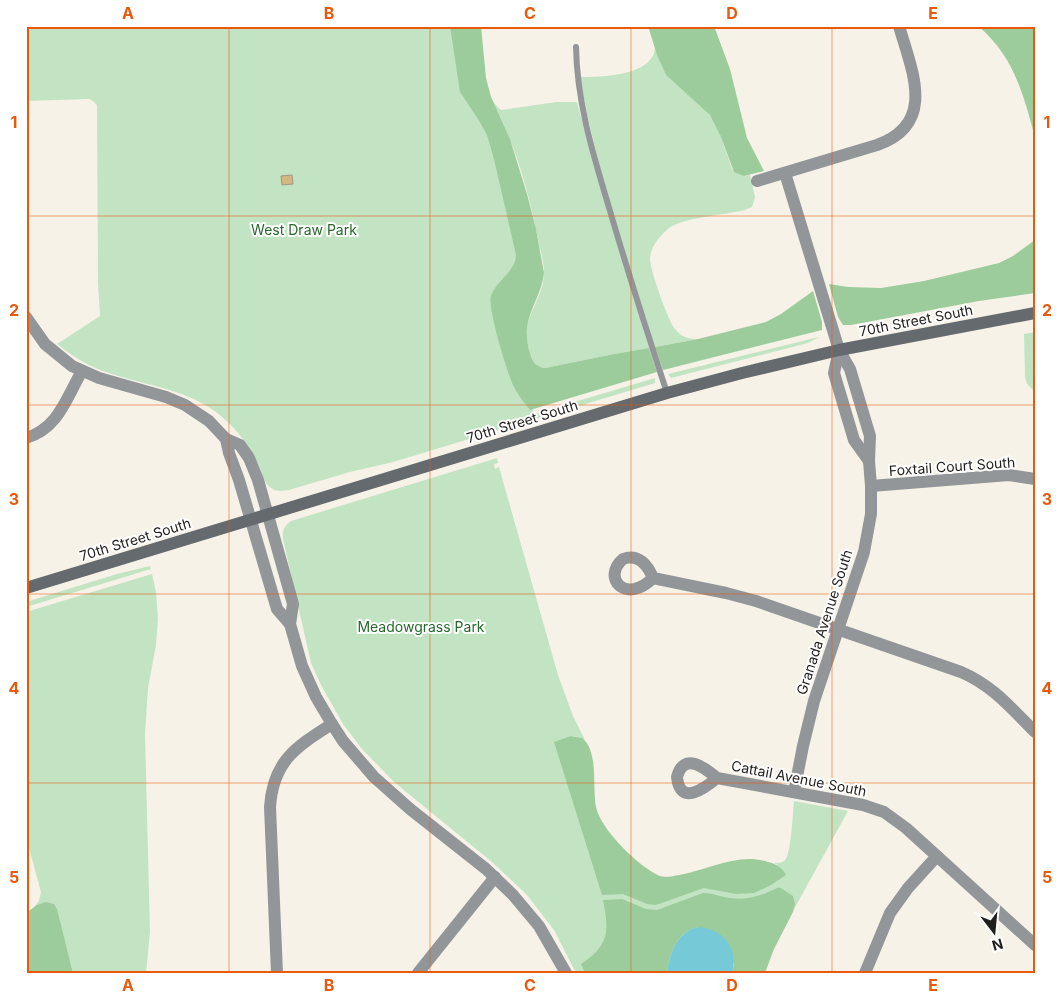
<svg xmlns="http://www.w3.org/2000/svg" width="1061" height="999" font-family="Inter,sans-serif">
	<style>
		.green { fill: #c2e4c2 }
		.forest { fill: #9ccc9c }
		.water { fill: #76cad7 }
		.building { fill: #d4b87d; stroke: #9c988e }
		.lines { fill: none; stroke-linecap: round; stroke-linejoin: round }
		.lane { stroke: #929699; stroke-width: 6 }
		.street { stroke: #929699; stroke-width: 12 }
		.secondary { stroke: #656a6f; stroke-width: 12 }
		.grid { fill: none; stroke: #e8590c; stroke-width: 1; stroke-opacity: 0.55 }
		.labels { text-anchor: middle; dominant-baseline: central; stroke-width: 4; stroke-linejoin: round; paint-order: stroke }
		.park-label { font-size: 14px; fill: #27682c; stroke: #fff }
		.street-label { font-size: 14px; fill: #211f1b; stroke: #fff }
		.neatline { fill: none; stroke: #e8590c; stroke-width: 2 }
		.grid-label { font-size: 16px; text-anchor: middle; font-weight: bold; fill: #e8590c }
	</style>
	<rect width="100%" height="100%" fill="#f7f2e7"/>
	<g class="green">
		<path d="M 26,26 L 468,26 L 538,275 L 497,287 L 534,414 L 655,378 L 655,383 L 393,462 L 350,472 L 289,490 C 283,491 276,492 271,488 C 263,483 262,470 257,462 C 248,443 233,425 216,412 C 178,384 130,385 89,365 C 77,359 67,352 57,344 L 100,316 L 98,283 L 97,105 L 93,101 L 89,99 L 26,101 Z"/>
		<path d="M 655,48 L 666,75 L 704,108 L 713,119 L 721,137 L 732,169 L 744,176 L 750,175 L 755,197 L 752,207 L 745,210 C 726,215 682,217 668,229 C 660,236 651,246 650,258 C 649,267 668,321 675,329 C 681,337 689,339 698,339 L 655,347 C 627,259 596,169 580,77 C 601,77 653,76 655,48 Z"/>
		<path d="M 491,97 L 495,104 L 501,110 L 557,102 L 577,102 L 599,183 L 649,348 L 614,354 L 545,368 C 536,367 533,362 530,353 C 518,317 543,304 544,273 C 544,261 540,249 538,239 C 531,204 522,168 508,135 C 503,122 496,110 491,97 Z"/>
		<polygon points="1035,332 1035,392 1027,384 1025,377 1024,334"/>
		<polygon points="819,337 808,343 671,378 668,374"/>
		<path d="M 497,458 L 498,463 L 494,464 L 495,469 L 499,467 L 558,675 L 573,716 L 585,740 L 578,737 L 573,736 L 598,822 L 657,887 L 778,865 L 774,863 C 777,863 783,863 785,860 C 791,855 793,811 794,801 L 848,811 L 759,973 L 576,973 L 554,930 L 527,895 L 492,862 L 394,782 L 362,749 L 343,724 L 321,685 L 311,663 L 283,539 C 282,531 284,526 291,521 Z"/>
		<polygon points="150,566 151,569 26,607 26,602 117,574"/>
		<polygon points="152,574 156,592 158,619 156,645 148,688 145,734 150,932 146,973 73,973 55,906 54,904 40,904 34,907 39,901 41,892 26,837 26,612"/>
	</g>
	<g class="forest">
		<path d="M 450,26 L 481,26 L 486,78 L 491,97 L 510,139 L 527,194 L 536,229 L 544,273 C 540,304 519,318 530,353 C 532,361 536,367 545,368 L 614,354 L 649,348 L 657,372 L 530,410 C 524,402 517,394 513,385 C 507,372 487,307 491,296 C 496,281 516,271 516,255 L 494,159 L 487,135 L 478,119 L 460,92 Z"/>
		<polygon points="648,26 714,26 730,69 747,138 764,171 744,176 734,172 721,137 710,115 666,75 657,55"/>
		<path d="M 978,26 L 1035,26 L 1035,137 C 1023,94 1014,56 978,26 Z"/>
		<polygon points="1035,240 1035,293 979,301 851,325 843,325 838,317 829,284 848,287 881,288 924,281 999,263 1013,256"/>
		<polygon points="813,291 822,322 822,330 663,370 655,347 698,339 766,322 781,314"/>
		<path d="M 571,736 L 582,738 C 599,751 592,787 596,807 C 601,830 639,867 660,876 C 667,878 673,876 679,875 C 708,870 739,852 768,862 C 776,864 782,867 786,875 L 771,885 L 754,893 L 736,894 L 704,888 L 656,905 L 647,904 L 623,894 L 602,895 L 554,742 Z"/>
		<path d="M 779,887 L 793,896 L 795,904 L 793,912 L 774,949 L 765,973 L 732,973 L 734,964 L 699,927 C 678,930 669,953 667,973 L 585,973 L 581,964 C 610,945 609,931 603,900 L 622,899 L 646,909 L 657,910 L 703,893 C 713,893 721,897 730,898 C 749,901 763,895 779,887 Z"/>
		<polygon points="46,902 54,904 57,909 73,973 26,973 26,913 37,905"/>
	</g>
	<path class="water" d="M 699,927 C 725,930 738,948 732,973 L 667,973 C 669,954 678,930 699,927 Z"/>
	<polygon class="building" points="292,175 293,184 282,185 281,176"/>
	<g class="lines">
		<path class="lane" d="M 576,47 C 577,104 594,157 610,211 C 628,272 647,332 667,393"/>
		<g class="street">
			<polyline points="785,173 839,350 850,369 870,436 869,461 871,486 871,514 864,552 814,701 803,746 794,792"/>
			<path d="M 757,181 L 877,145 C 937,124 912,71 899,26"/>
			<polyline points="26,317 45,344 72,366 99,378 166,397 185,405 209,421 226,439 240,445 249,458 258,480 286,579 293,604 290,624 302,666 316,697 332,724 343,741 374,777 410,809 486,869 513,895 539,926 566,973"/>
			<polyline points="839,350 834,373 854,440 869,461"/>
			<path d="M 26,438 C 59,428 66,398 82,371"/>
			<polyline points="226,439 229,453 239,480 277,609 290,624"/>
			<polyline points="871,486 1009,475 1035,479"/>
			<path d="M 653,578 C 626,605 601,578 623,559 C 639,553 648,566 653,578 L 726,593 L 756,601 L 961,672 C 992,685 1012,709 1035,732"/>
			<path d="M 717,778 C 705,788 680,807 677,777 C 684,751 705,768 717,778 L 863,805 L 884,812 L 906,828 L 1035,945"/>
			<path d="M 277,973 L 270,807 C 273,761 296,747 332,724"/>
			<polyline points="418,973 495,877"/>
			<polyline points="865,973 890,913 908,888 937,856"/>
		</g>
		<polyline class="secondary" points="26,588 667,393 742,373 839,350 1035,313"/>
	</g>
	<path class="grid" d="M 229,26 L 229,973M 430,26 L 430,973M 631,26 L 631,973M 832,26 L 832,973M 26,216 L 1035,216M 26,405 L 1035,405M 26,594 L 1035,594M 26,783 L 1035,783"/>
	<g class="labels">
		<g class="park-label">
			<text x="304" y="229">West Draw Park</text>
			<text x="421" y="626">Meadowgrass Park</text>
		</g>
		<g class="street-label">
			<text transform="translate(916 320) rotate(-11)">70th Street South</text>
			<text transform="translate(522 421) rotate(-17)">70th Street South</text>
			<text transform="translate(952 466) rotate(-4)">Foxtail Court South</text>
			<text transform="translate(135 539) rotate(-17)">70th Street South</text>
			<text transform="translate(824 622) rotate(-72)">Granada Avenue South</text>
			<text transform="translate(799 778) rotate(11)">Cattail Avenue South</text>
		</g>
	</g>
	<rect width="1061" height="999" fill="none" stroke="#ffffff" stroke-width="55"/>
	<g transform="translate(994 932) rotate(164)" stroke="#ffffff" stroke-width="4" paint-order="stroke">
	<path d="M0-4L9 19L0 12L-9 19Z" fill="#211f1b"/>
	<text y="-8" font-size="14" font-weight="bold" text-anchor="middle" fill="#211f1b">N</text>
	</g>
	<rect x="28" y="28" width="1006" height="944" class="neatline"/>
	<g class="grid-label">
		<text x="128" y="19">A</text>
		<text x="329" y="19">B</text>
		<text x="530" y="19">C</text>
		<text x="732" y="19">D</text>
		<text x="933" y="19">E</text>
		<text x="14" y="128">1</text>
		<text x="1047" y="128">1</text>
		<text x="14" y="316">2</text>
		<text x="1047" y="316">2</text>
		<text x="14" y="505">3</text>
		<text x="1047" y="505">3</text>
		<text x="14" y="694">4</text>
		<text x="1047" y="694">4</text>
		<text x="14" y="883">5</text>
		<text x="1047" y="883">5</text>
		<text x="128" y="991">A</text>
		<text x="329" y="991">B</text>
		<text x="530" y="991">C</text>
		<text x="732" y="991">D</text>
		<text x="933" y="991">E</text>
	</g>
</svg>
